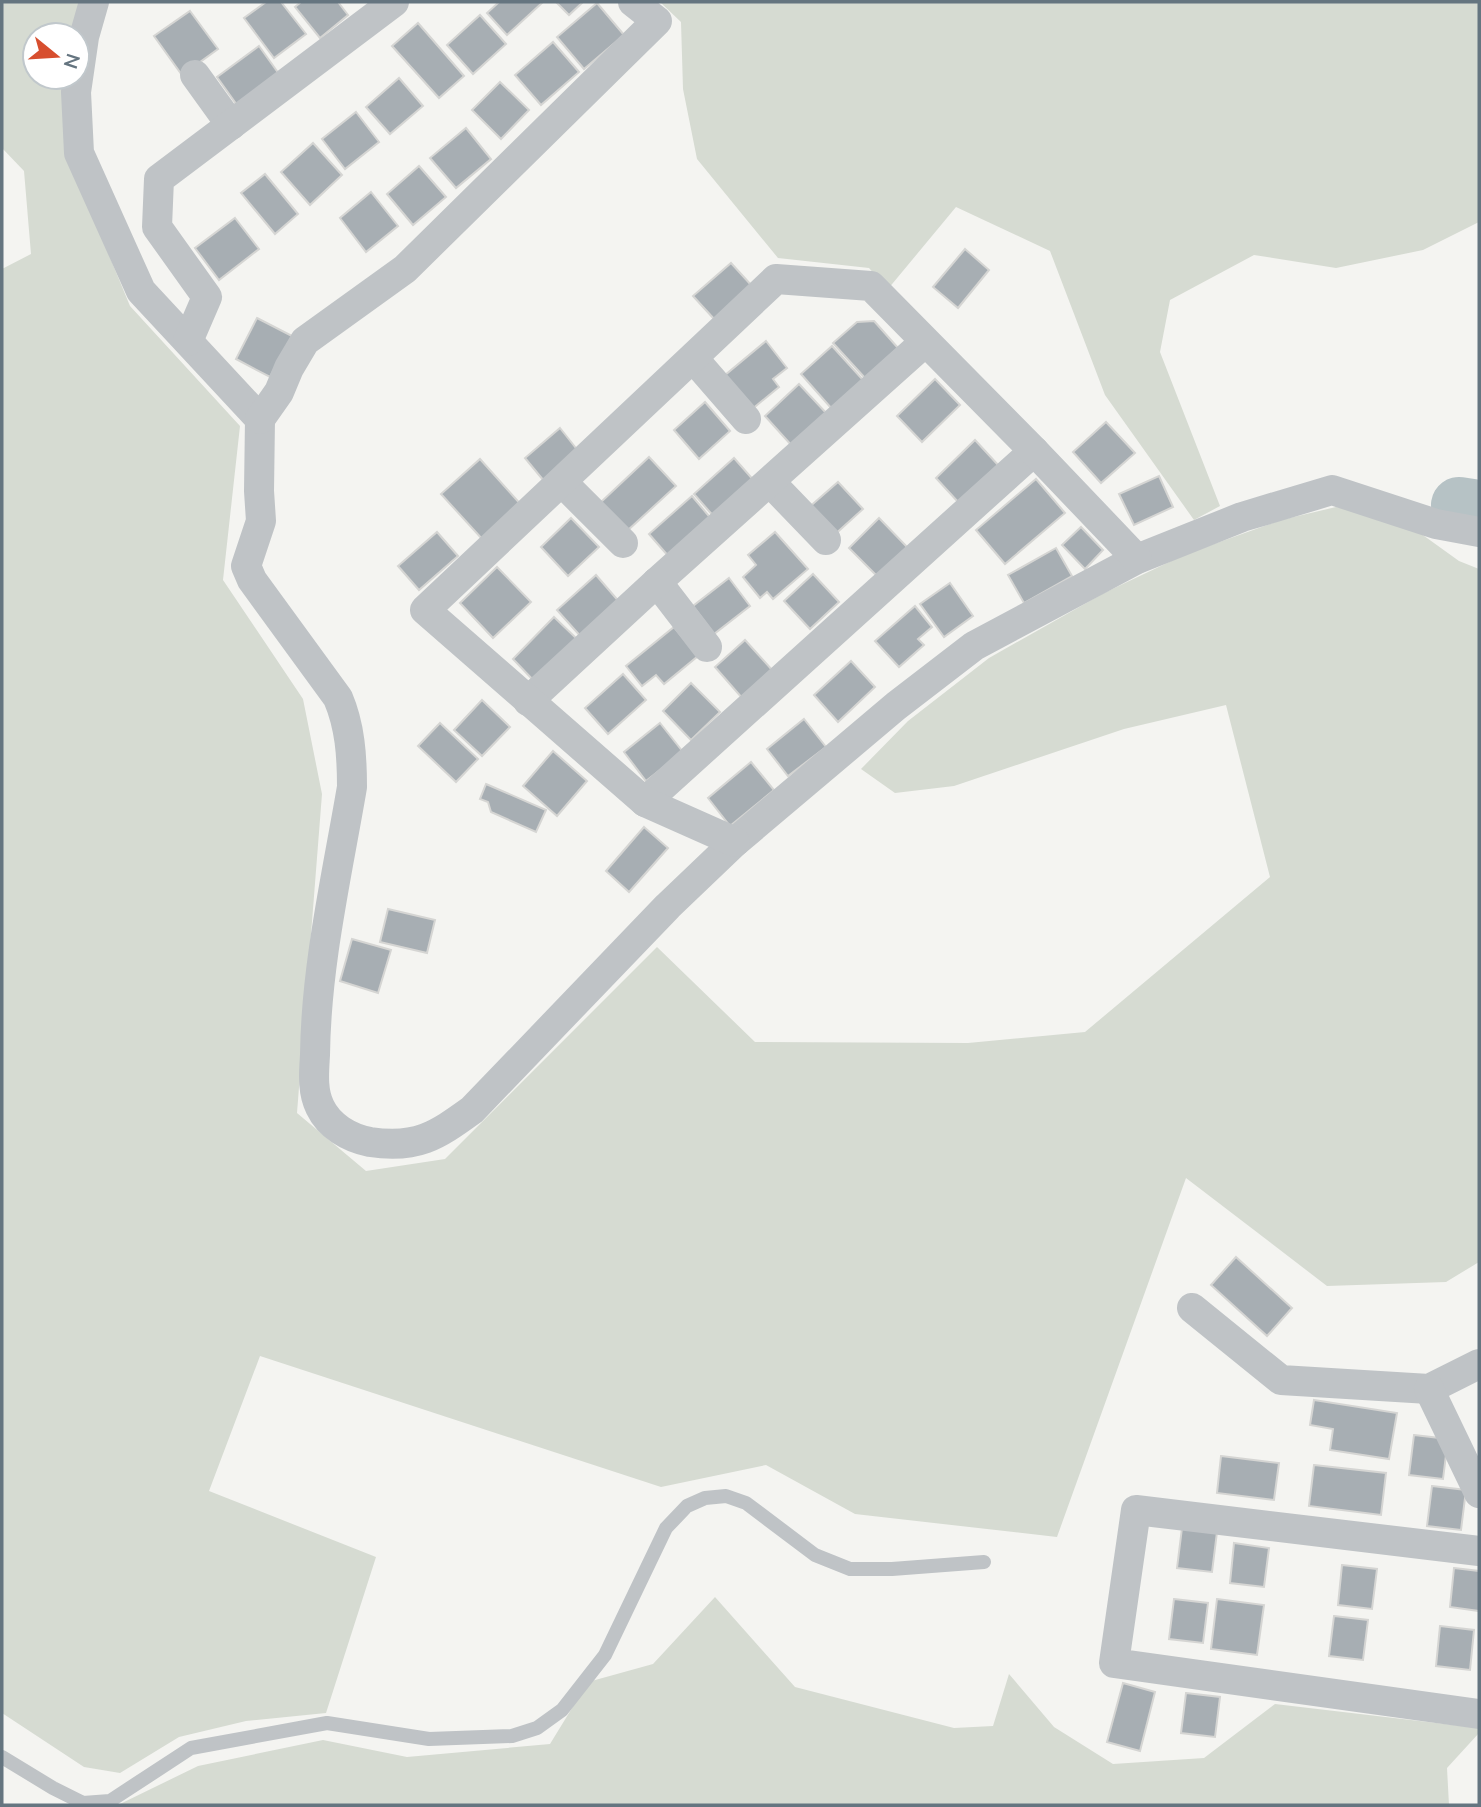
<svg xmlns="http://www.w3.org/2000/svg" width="1481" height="1807" font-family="Mulish,sans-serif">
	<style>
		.green { fill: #d6dbd2 }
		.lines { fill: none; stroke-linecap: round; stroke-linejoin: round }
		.river { stroke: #b6c2c5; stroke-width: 56 }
		.building { fill: #a7aeb3; stroke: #d5d5d3; stroke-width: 2 }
		.lane { stroke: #bfc3c6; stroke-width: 14 }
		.street { stroke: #bfc3c6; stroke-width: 30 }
	</style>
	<rect width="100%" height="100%" fill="#f4f4f1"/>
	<g class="green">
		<polygon points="2,2 81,2 72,35 35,35 35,77 67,77 64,146 130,306 240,426 223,580 303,699 322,794 297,1113 366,1171 445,1159 657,947 755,1042 968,1043 1085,1032 1270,877 1226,705 1124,729 954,786 895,793 861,769 908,721 989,658 1104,593 1186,554 1281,520 1336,507 1395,515 1459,561 1479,569 1479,1262 1446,1282 1327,1286 1186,1178 1057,1537 855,1514 766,1465 661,1487 260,1356 209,1491 376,1557 326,1713 246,1721 179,1737 120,1773 84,1767 2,1713 2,269 31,254 24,171 2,148"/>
		<polygon points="660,2 1479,2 1479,222 1423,250 1336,268 1254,255 1170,300 1160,352 1220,506 1194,520 1105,395 1050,251 956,207 888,289 869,268 778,258 697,159 683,89 681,22"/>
		<polygon points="715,1597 795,1687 954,1728 993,1726 1009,1674 1054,1727 1113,1764 1204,1758 1275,1704 1479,1728 1479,1733 1447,1768 1449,1805 118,1805 198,1766 323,1740 407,1757 550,1744 588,1682 653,1664"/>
	</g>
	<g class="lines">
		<polyline class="river" points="1459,505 1479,508"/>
	</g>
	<g class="building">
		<polygon points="266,2 281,2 306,34 274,58 244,18"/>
		<polygon points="301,2 338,2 348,15 320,38 295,7"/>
		<polygon points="499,2 543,2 507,35 487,13"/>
		<polygon points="556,2 583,2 569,15"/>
		<polygon points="597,3 624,35 584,69 557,37"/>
		<polygon points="190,11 218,49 182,75 154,36"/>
		<polygon points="480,15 506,44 473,74 447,45"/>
		<polygon points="418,23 464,76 439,98 392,46"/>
		<polygon points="553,42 579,72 541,105 515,75"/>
		<polygon points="259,46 279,74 237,105 217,77"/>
		<polygon points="399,78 423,106 390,134 366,107"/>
		<polygon points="500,82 529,110 501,139 472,110"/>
		<polygon points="356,112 379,142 345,169 322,139"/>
		<polygon points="466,128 491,159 456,188 430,158"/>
		<polygon points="313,143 342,175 310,205 281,172"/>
		<polygon points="419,166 446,197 413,225 387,194"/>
		<polygon points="265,174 298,214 275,234 241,193"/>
		<polygon points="371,192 398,226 366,252 340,218"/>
		<polygon points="235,218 259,249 219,280 195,248"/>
		<polygon points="965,249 989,270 958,308 933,287"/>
		<polygon points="731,263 752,286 715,320 693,296"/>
		<polygon points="257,318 292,336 270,377 236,359"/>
		<polygon points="874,321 898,348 865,378 833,343 857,322"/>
		<polygon points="766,341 787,368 773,379 779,387 751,410 724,376"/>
		<polygon points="832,346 863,380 832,409 801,374"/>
		<polygon points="935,379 960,405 922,442 897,416"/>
		<polygon points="799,384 828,415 793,447 765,416"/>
		<polygon points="705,402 730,431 699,459 674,430"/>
		<polygon points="1106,422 1135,453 1101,483 1073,452"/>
		<polygon points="560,428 579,452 544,481 525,458"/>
		<polygon points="975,440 999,466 959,503 936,478"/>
		<polygon points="649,457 676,486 627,531 601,502"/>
		<polygon points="734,458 756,483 716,519 694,494"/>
		<polygon points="480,459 523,507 484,541 441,494"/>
		<polygon points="1159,476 1173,507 1134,525 1119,494"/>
		<polygon points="1036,479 1065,513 1005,564 976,530"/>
		<polygon points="838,482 863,509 832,537 807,509"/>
		<polygon points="692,496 713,521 670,558 649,534"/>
		<polygon points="571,518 599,547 568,576 541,547"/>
		<polygon points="879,518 908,548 878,577 849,548"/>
		<polygon points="1081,527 1103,550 1085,569 1062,545"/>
		<polygon points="437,532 458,556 419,590 398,566"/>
		<polygon points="775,532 808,569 773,599 767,592 760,598 743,577 756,565 748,555"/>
		<polygon points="1056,548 1072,576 1024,603 1008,575"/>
		<polygon points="497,567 531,602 493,638 460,603"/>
		<polygon points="813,574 839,602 810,629 784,601"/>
		<polygon points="596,575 621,604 583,639 557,610"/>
		<polygon points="729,578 750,606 714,634 693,606"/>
		<polygon points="950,583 973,616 944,637 920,604"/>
		<polygon points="915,606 932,627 918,639 924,645 899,667 875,641"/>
		<polygon points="554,617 577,639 535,682 513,659"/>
		<polygon points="674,627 698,656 664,684 656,675 642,686 626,666"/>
		<polygon points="745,640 773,671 743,699 715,667"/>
		<polygon points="851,661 875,687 838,722 814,695"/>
		<polygon points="623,674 646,700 608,734 585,708"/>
		<polygon points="691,683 720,712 691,740 663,711"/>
		<polygon points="482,700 510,727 482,756 454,730"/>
		<polygon points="804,719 826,747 788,776 767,749"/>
		<polygon points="440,723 478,759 456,782 418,746"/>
		<polygon points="660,723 683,752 646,781 624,752"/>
		<polygon points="553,751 587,781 557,816 523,786"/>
		<polygon points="751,762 774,790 730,826 708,798"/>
		<polygon points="486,784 546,810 536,832 491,812 488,802 480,799"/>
		<polygon points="644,827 668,848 629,892 606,871"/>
		<polygon points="388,909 435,920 427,953 380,942"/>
		<polygon points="352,939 391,950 378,993 340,981"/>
		<polygon points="1236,1257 1292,1308 1267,1336 1211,1285"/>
		<polygon points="1314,1400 1397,1413 1389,1459 1330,1450 1333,1429 1310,1425"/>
		<polygon points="1414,1435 1448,1439 1443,1479 1409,1475"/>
		<polygon points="1221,1456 1279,1463 1274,1500 1217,1493"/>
		<polygon points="1314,1465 1386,1473 1381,1515 1309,1506"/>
		<polygon points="1432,1486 1466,1490 1461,1530 1427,1526"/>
		<polygon points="1182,1528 1217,1532 1212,1572 1177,1568"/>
		<polygon points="1234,1543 1269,1548 1264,1587 1230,1583"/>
		<polygon points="1342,1565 1377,1569 1372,1609 1338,1605"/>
		<polygon points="1454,1568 1479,1571 1479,1611 1450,1607"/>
		<polygon points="1174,1599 1208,1603 1203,1643 1169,1639"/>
		<polygon points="1217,1599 1264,1605 1257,1655 1211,1649"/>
		<polygon points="1334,1616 1368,1620 1363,1660 1329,1656"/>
		<polygon points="1440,1626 1474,1630 1470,1670 1436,1666"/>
		<polygon points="1123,1683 1155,1692 1140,1751 1107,1742"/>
		<polygon points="1186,1693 1220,1697 1215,1737 1181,1733"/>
	</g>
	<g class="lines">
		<polyline class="lane" points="2,1757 53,1788 83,1803 110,1801 191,1748 327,1723 429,1739 512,1736 537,1728 562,1710 605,1655 666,1528 687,1506 705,1498 726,1496 746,1503 815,1555 850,1569 892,1569 984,1562"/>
		<g class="street">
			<path d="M 94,2 L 84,37 L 76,92 L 79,153 L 141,291 L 260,419 L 259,491 L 261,521 L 246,566 L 252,580 L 338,698 C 350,726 352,756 352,787 C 337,875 316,965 315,1055 C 314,1072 312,1091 320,1107 C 329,1126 349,1138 370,1142 C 417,1149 436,1136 472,1110 L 668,906 L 735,842 L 896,706 L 974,646 L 1137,559 L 1242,517 L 1332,490 L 1436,524 L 1479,532"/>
			<polyline points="195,75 231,125"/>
			<polyline points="188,341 207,297 157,227 159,179 394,2"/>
			<polyline points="693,358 746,419"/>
			<polyline points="260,419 279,392 289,368 305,341 405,269 657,21 633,2"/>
			<polyline points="562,482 623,543"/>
			<polyline points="770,482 826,540"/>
			<polyline points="657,582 707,647"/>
			<polyline points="528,701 657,582 925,342"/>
			<polyline points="645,802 1034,451"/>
			<polyline points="735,842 645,802 425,610 776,279 871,286 1034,451 1137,559"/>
			<polyline points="1192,1308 1281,1380 1429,1389 1479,1364"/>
			<polyline points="1429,1389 1479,1493"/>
			<polyline points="1479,1551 1136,1510 1114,1663 1479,1714"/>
		</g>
	</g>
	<rect width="1481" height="1807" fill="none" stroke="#657580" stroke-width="7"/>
	<g transform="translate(56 56) rotate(108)"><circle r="33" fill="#ffffff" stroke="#c1c8cc" stroke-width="2"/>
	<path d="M0-5L12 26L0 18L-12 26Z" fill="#d74e2e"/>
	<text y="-10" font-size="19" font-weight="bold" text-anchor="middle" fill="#657580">N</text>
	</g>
</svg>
